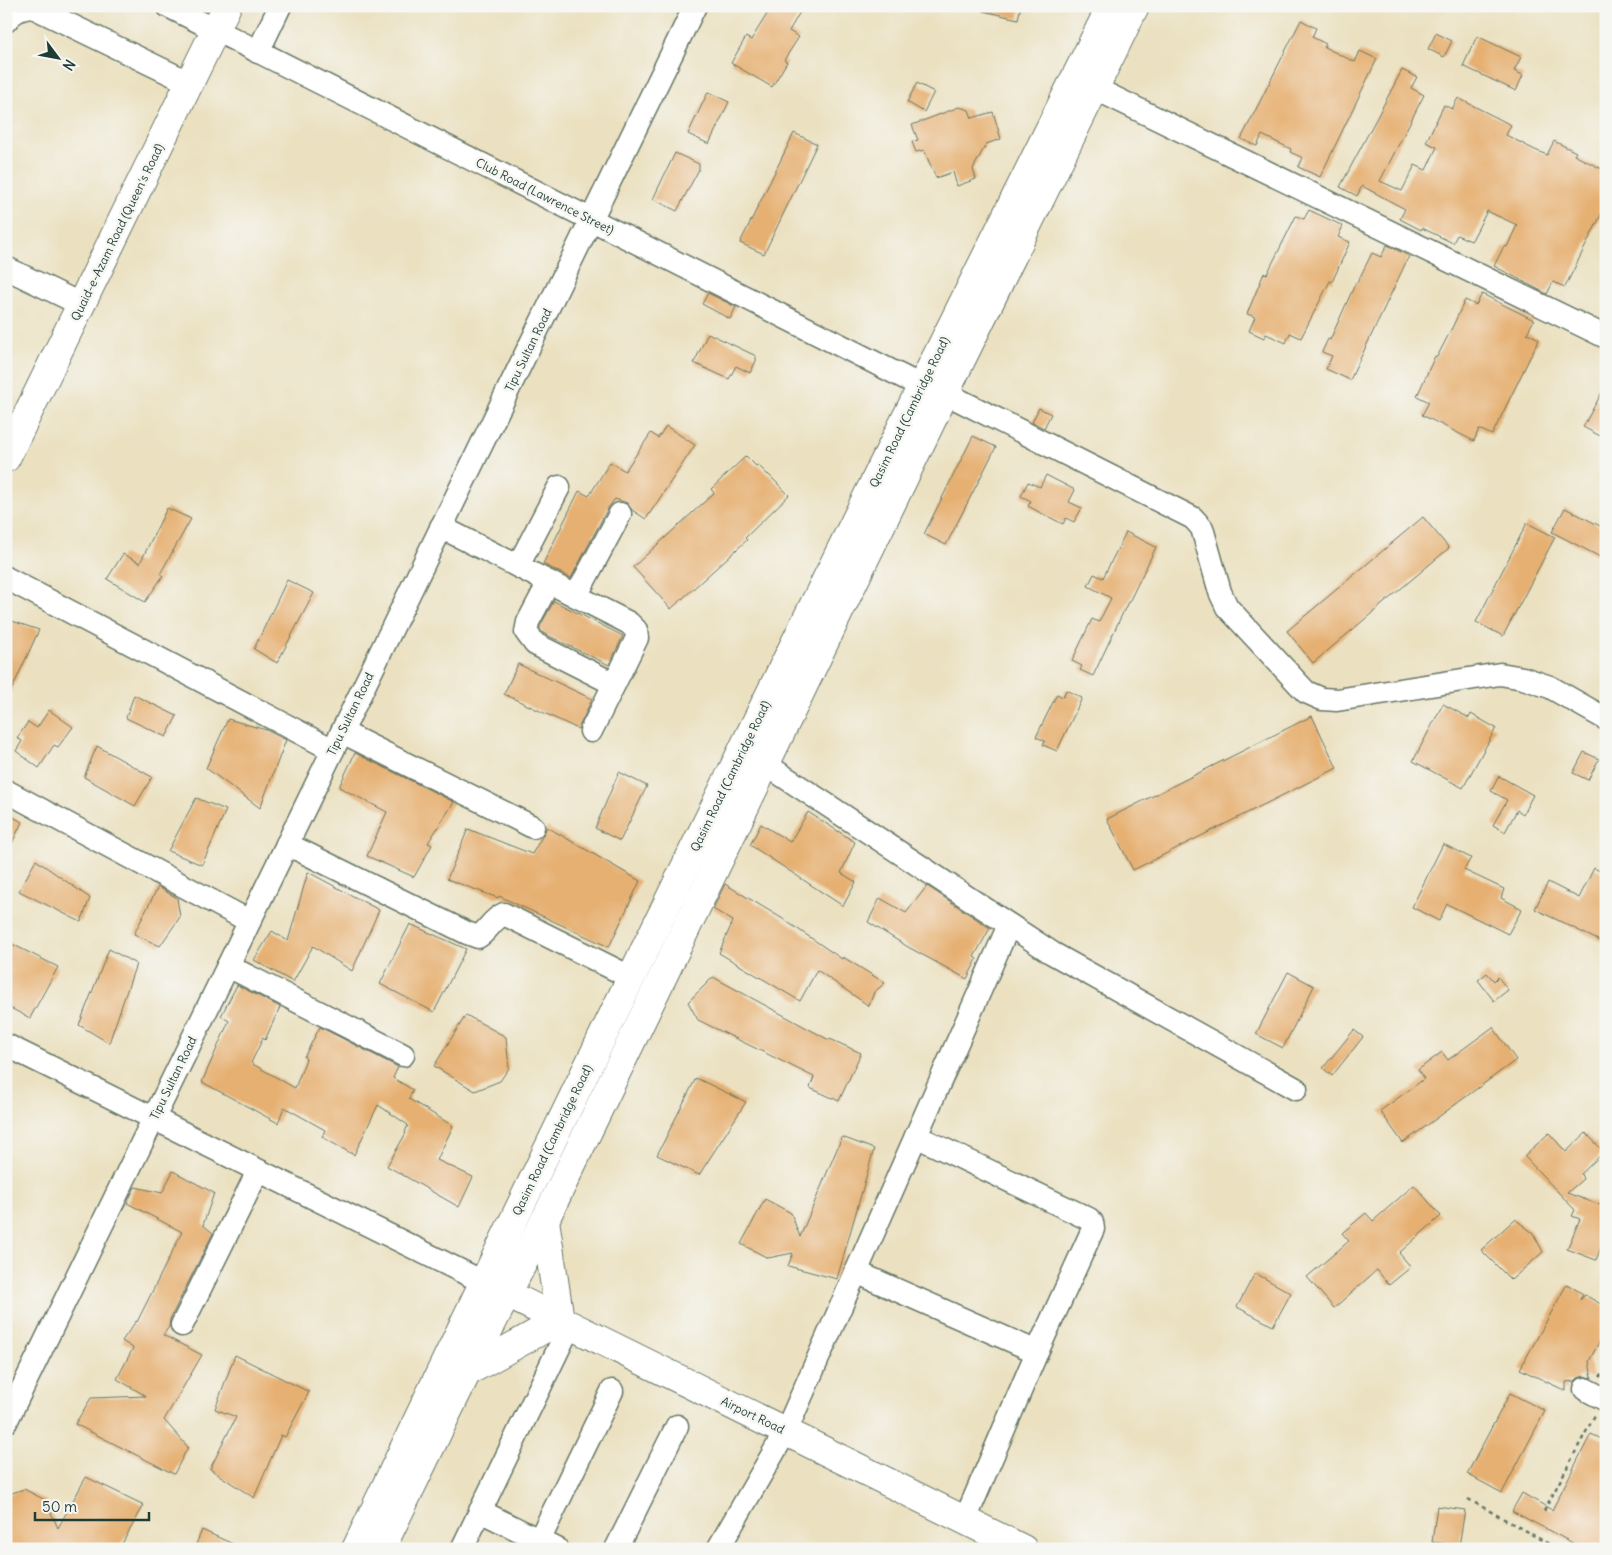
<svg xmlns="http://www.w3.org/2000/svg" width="1612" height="1555" font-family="Delius,sans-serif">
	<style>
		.building { fill: #e6b072 }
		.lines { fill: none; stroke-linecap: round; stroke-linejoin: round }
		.minor-casing { stroke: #667665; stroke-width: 25 }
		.major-casing { stroke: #667665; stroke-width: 30 }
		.path { stroke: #667665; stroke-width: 2.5; stroke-dasharray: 4 4; stroke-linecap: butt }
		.minor { stroke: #fff; stroke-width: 22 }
		.major { stroke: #fff; stroke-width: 28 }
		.labels { text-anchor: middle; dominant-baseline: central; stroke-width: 5; stroke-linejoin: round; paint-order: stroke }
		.street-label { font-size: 12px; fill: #1f3d34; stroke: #f6f6f2 }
	</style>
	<rect width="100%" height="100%" fill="#f6f6f2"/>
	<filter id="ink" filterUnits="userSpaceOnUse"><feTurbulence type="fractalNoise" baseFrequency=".02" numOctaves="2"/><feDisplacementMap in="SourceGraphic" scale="10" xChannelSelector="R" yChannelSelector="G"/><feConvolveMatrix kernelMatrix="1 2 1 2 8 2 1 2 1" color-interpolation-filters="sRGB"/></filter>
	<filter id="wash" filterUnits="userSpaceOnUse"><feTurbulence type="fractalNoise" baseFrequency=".0096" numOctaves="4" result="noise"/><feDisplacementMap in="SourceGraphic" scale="20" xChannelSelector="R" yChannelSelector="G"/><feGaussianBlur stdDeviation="1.12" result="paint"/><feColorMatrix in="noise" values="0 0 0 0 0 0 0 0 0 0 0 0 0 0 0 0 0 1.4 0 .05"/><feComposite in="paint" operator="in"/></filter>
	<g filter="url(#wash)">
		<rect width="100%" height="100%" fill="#ebe1c1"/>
		<g id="blocks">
			<g class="building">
				<polygon points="772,6 791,6 800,12 789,31 799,37 784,60 787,62 772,87 731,63 746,37 751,40"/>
				<polygon points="984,6 1021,6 1018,19 983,11"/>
				<polygon points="1301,20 1316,28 1312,37 1326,44 1324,47 1355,62 1360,51 1377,59 1320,177 1298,167 1303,158 1290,152 1291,149 1262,135 1257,146 1241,139"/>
				<polygon points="1436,33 1452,41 1444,57 1428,49"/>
				<polygon points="1477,36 1521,57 1514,71 1523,75 1516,91 1463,66"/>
				<polygon points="1402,70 1417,77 1411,88 1424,95 1380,181 1402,191 1415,165 1426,170 1437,147 1426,142 1444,105 1452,109 1458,98 1511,125 1506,135 1535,150 1547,155 1554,141 1576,152 1574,155 1606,171 1606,205 1565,287 1553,282 1547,294 1494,266 1504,246 1507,247 1517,225 1487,211 1472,240 1471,241 1457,235 1453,243 1422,228 1421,230 1400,219 1405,209 1362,186 1357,196 1340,187"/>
				<polygon points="917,83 934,92 924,112 907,102"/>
				<polygon points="708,92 729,102 709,144 688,134"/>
				<polygon points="959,107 969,110 972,118 993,112 1001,139 986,144 973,169 976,179 957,186 953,172 936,178 924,150 916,152 912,142 918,140 912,125"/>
				<polygon points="794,133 817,144 764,254 740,243"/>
				<polygon points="675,153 699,164 699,169 677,211 653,199"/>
				<polygon points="1309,210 1343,226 1338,237 1350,242 1332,282 1330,281 1301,338 1290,333 1286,343 1266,334 1264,338 1249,331 1255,317 1247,314 1264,273 1267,274 1296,216 1304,219"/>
				<polygon points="1387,245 1409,256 1350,380 1326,369 1332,356 1322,352 1328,339 1330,340 1356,282 1357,283 1372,253 1381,257"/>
				<polygon points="708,293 736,307 730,319 702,304"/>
				<polygon points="1482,294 1534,320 1527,333 1539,339 1492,435 1479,429 1474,441 1422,415 1429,402 1417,396 1435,356 1437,357 1451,330 1465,300 1476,305"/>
				<polygon points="708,333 756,356 756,361 750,373 736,366 729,379 694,363"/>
				<polygon points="1606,385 1606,439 1583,427"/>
				<polygon points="1039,408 1051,414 1044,428 1032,422"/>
				<polygon points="666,426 695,445 646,519 632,510 627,503 615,499 608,508 571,578 543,564 579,491 589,496 610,462 625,471 651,433 658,438"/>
				<polygon points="973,436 996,447 946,545 924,534"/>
				<polygon points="746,456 756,466 758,465 768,475 768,474 789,495 745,538 747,540 671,609 633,567 714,493 711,489"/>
				<polygon points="1046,475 1075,490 1069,502 1082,508 1074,522 1066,518 1063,524 1039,512 1028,506 1031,501 1021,496 1028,482 1040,487"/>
				<polygon points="167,508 191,519 160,574 163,576 145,602 107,579 123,554 140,563"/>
				<polygon points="1565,508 1606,529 1606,560 1552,532"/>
				<polygon points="1423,517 1449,548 1313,663 1287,631"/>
				<polygon points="1527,523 1555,537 1503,636 1476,622"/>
				<polygon points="1126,532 1156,547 1129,602 1128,602 1093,676 1080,670 1082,666 1072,661 1092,619 1099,622 1111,598 1088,586 1094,574 1103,578"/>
				<polygon points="287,580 314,593 277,663 254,649"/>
				<polygon points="554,601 623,636 609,665 543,633 540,629 540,626"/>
				<polygon points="6,619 39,630 6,702"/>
				<polygon points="518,664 592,699 578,729 504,694"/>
				<polygon points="1066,690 1082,698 1057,751 1043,745 1045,741 1036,737 1057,694 1063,697"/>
				<polygon points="134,695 177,716 166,737 126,718"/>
				<polygon points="1443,704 1469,718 1471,714 1496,728 1463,788 1413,761"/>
				<polygon points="49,710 73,727 58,747 54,745 39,768 16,751 22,741 17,738 28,722 37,728"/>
				<polygon points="1312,716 1337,768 1133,870 1107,819"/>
				<polygon points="228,719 266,730 286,740 260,808 206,768"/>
				<polygon points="97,746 152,777 135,806 84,777"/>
				<polygon points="1584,752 1599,759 1588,780 1573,773"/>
				<polygon points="355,753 454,802 428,843 432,845 414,877 367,856 387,812 339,787"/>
				<polygon points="619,772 647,786 620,841 595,828"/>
				<polygon points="1499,776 1533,795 1523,814 1517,810 1505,832 1493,825 1507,800 1491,791"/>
				<polygon points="196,798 226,810 202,865 168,851"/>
				<polygon points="808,812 855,842 841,873 856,882 843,906 750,845 761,824 790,842"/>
				<polygon points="6,813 22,822 6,856"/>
				<polygon points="547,827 640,881 609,947 499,896 498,898 447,879 468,829 532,854 544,833"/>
				<polygon points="1443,844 1471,858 1464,870 1504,889 1501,898 1522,909 1508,934 1447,904 1439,921 1412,907"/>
				<polygon points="36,860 90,898 81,922 19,891"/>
				<polygon points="1594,868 1606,874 1606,944 1535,909 1548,882 1579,898"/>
				<polygon points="308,872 379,910 352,971 313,946 293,982 254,960 272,931 288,941"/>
				<polygon points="725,884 783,919 842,959 843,957 885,983 874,992 869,1006 817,970 800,1001 719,953 733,921 713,909"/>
				<polygon points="927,886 990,928 974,957 977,959 967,979 908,947 868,922 880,898 906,913"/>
				<polygon points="158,887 177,898 180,917 160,946 134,934"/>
				<polygon points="410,924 466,949 434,1012 380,984"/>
				<polygon points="6,941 58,967 30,1018 6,1006"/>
				<polygon points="109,949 136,964 109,1043 79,1025"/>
				<polygon points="1288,972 1314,986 1283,1048 1256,1034"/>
				<polygon points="1487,973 1494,981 1498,977 1508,990 1494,1001 1478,980"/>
				<polygon points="713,977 829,1040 830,1039 861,1053 839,1101 810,1088 814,1077 698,1020 688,1002"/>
				<polygon points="237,985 280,1007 265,1040 263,1038 251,1063 295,1088 306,1059 304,1057 320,1027 398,1067 393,1078 413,1090 409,1099 453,1126 437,1160 473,1177 459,1207 387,1166 406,1133 405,1132 408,1125 378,1105 354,1155 322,1137 325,1130 284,1107 278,1123 202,1082 229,1021 221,1016"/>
				<polygon points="466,1015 506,1037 509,1068 500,1081 475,1091 434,1066"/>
				<polygon points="1493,1027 1516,1060 1403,1143 1380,1111 1424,1079 1418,1070 1442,1052 1448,1060"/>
				<polygon points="1354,1030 1363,1037 1332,1076 1323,1068"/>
				<polygon points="696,1078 746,1102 699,1175 657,1155"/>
				<polygon points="1549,1133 1566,1152 1586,1133 1604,1152 1581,1174 1583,1179 1567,1193 1606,1207 1606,1235 1596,1260 1567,1249 1580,1219 1572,1216 1575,1210 1524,1156"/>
				<polygon points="842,1137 874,1149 837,1279 788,1266 793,1253 768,1258 741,1244 765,1199 791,1213 800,1237"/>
				<polygon points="173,1171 214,1193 203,1225 213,1233 170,1319 169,1327 163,1335 202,1355 164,1420 188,1447 174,1474 75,1424 91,1398 146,1396 117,1379 133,1348 122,1341 136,1321 137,1322 182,1232 127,1203 135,1187 162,1193"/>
				<polygon points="1414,1185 1441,1216 1399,1253 1411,1267 1389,1285 1377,1270 1334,1308 1307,1277 1349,1241 1342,1233 1366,1213 1373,1221"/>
				<polygon points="1515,1219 1533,1233 1543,1252 1511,1280 1481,1250"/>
				<polygon points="1255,1273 1291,1293 1273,1326 1237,1307"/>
				<polygon points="1567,1284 1583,1294 1580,1300 1585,1295 1606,1307 1606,1334 1603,1335 1589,1361 1592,1378 1584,1376 1578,1378 1575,1381 1566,1382 1566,1391 1520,1369"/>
				<polygon points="235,1355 309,1392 285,1437 281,1435 254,1498 210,1469 236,1417 215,1409"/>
				<polygon points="1510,1393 1545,1411 1502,1493 1467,1474"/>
				<polygon points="1591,1434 1606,1441 1606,1549 1584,1549 1512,1511 1522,1493 1552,1510"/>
				<polygon points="86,1477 144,1505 119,1549 6,1549 6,1495 24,1489 45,1500 58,1528"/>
				<polygon points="1437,1506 1465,1510 1459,1546 1432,1542"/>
				<polygon points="202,1530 244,1549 194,1549"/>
			</g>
		</g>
	</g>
	<g filter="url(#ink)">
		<use href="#blocks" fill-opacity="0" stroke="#667665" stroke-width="1"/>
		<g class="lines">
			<defs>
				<g id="minor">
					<polyline points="168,6 921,386"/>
					<path d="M 6,21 C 14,11 20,8 33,7 L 190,83"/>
					<polyline points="258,52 280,6"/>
					<polyline points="1094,88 1606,337"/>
					<polyline points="6,268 82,305"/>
					<polyline points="945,393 1193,518 1202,528 1220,592 1227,607 1306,692 1322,699 1337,700 1500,674 1523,678 1550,687 1606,719"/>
					<polyline points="441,527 629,623 636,630 637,638 591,731"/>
					<polyline points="518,566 559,487"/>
					<polyline points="6,578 333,750"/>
					<polyline points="549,582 528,622 526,632 535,644 614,684"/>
					<polyline points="576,596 620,514"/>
					<polyline points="342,732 533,827"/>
					<polyline points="765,764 1052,953 1296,1089"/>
					<polyline points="6,791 249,921"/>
					<path d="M 287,844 L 467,933 L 478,937 C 489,930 492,919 504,914 L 632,978"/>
					<polyline points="228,966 403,1055"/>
					<polyline points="6,1045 483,1282"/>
					<polyline points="916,1136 1089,1219 1092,1222 1093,1229 1037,1352 965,1520"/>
					<polyline points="856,1272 1037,1352"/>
					<polyline points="182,1325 258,1171"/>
					<polyline points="1585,1389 1606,1400"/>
					<polyline points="6,1422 695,6"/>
					<polyline points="480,1511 557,1549"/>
					<polyline points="462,1549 570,1325"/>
					<polyline points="535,1549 612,1391"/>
					<polyline points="616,1549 677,1426"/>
					<polyline points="718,1549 786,1431 1009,925"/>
				</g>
				<g id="major">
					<polyline points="6,458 227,6"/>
					<polyline points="491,1286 1023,1549"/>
					<polyline points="467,1372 560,1320 545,1220"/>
					<path d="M 356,1549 C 602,1032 855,518 1111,6"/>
					<polyline points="381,1549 467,1372 545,1220 945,393 1135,6"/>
				</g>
			</defs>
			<use href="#minor" class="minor-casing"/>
			<use href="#major" class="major-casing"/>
			<g class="path">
				<polyline points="1602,1349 1606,1351"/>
				<polyline points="1600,1377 1606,1368"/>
				<polyline points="1468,1499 1558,1549"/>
				<polyline points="1544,1511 1595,1415"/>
			</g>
			<use href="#minor" class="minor"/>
			<use href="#major" class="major"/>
		</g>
	</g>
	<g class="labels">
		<g class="street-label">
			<text transform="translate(545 196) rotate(27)">Club Road (Lawrence Street)</text>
			<text transform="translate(117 232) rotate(-64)">Quaid-e-Azam Road (Queen's Road)</text>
			<text transform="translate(528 350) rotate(-64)">Tipu Sultan Road</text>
			<text transform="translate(909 412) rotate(-64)">Qasim Road (Cambridge Road)</text>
			<text transform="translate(350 714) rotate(-64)">Tipu Sultan Road</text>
			<text transform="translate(730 776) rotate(-64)">Qasim Road (Cambridge Road)</text>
			<text transform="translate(173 1078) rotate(-64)">Tipu Sultan Road</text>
			<text transform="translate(552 1140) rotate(-64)">Qasim Road (Cambridge Road)</text>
			<text transform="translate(753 1415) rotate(26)">Airport Road</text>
		</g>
	</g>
	<rect width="1612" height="1555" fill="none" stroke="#f6f6f2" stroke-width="25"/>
	<g transform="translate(58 58) rotate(122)" stroke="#f6f6f2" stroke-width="4" paint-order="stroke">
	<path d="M0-4L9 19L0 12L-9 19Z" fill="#1f3d34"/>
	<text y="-8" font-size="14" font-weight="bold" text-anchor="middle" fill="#1f3d34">N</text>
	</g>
	<path d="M35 1512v8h114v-8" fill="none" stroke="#1f3d34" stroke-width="2.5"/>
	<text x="42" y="1512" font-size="15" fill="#1f3d34" stroke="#f6f6f2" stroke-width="4" paint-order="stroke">50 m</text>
</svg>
